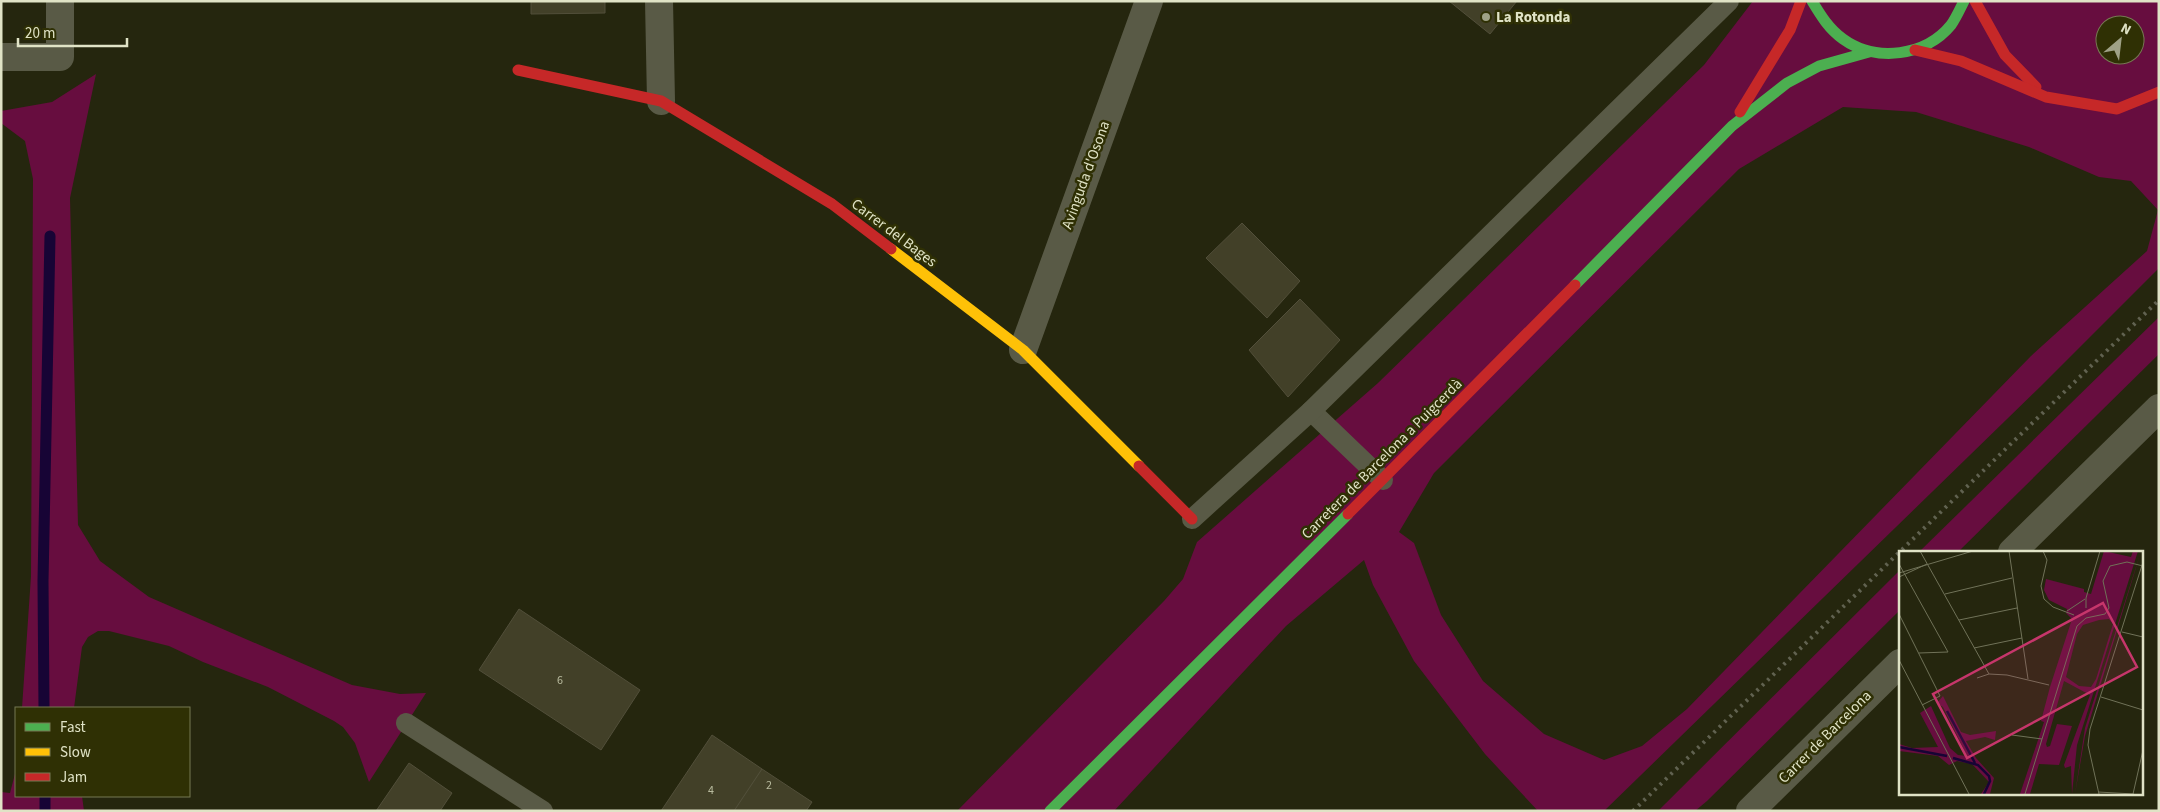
<svg xmlns="http://www.w3.org/2000/svg" width="2160" height="812" font-family="'Source Sans 3',sans-serif">
	<style>
		.green { fill: #670d3f; fill-rule: evenodd }
		.lines { fill: none; stroke-linecap: round; stroke-linejoin: round }
		.stream { stroke: #170435; stroke-width: 11 }
		.building { fill: #424028; stroke: #524f3a }
		.lane { stroke: #595a46; stroke-width: 20 }
		.street { stroke: #595a46; stroke-width: 28 }
		.fast { stroke: #4caf50; stroke-width: 11 }
		.slow { stroke: #ffc107; stroke-width: 11 }
		.jam { stroke: #c62828; stroke-width: 11 }
		.rail { stroke: #616250; stroke-width: 4; stroke-dasharray: 2.5 5; stroke-linecap: butt }
		.poi-dot { fill: #9fa186; stroke: #2f3004; stroke-width: 2 }
		.labels { text-anchor: middle; dominant-baseline: central; stroke-width: 5; stroke-linejoin: round; paint-order: stroke }
		.number-label { font-size: 12px; fill: #b8ba9e }
		.poi-label { font-size: 15px; font-weight: bold; fill: #e0e3c6; stroke: #2f3004; text-anchor: start }
		.street-label { font-size: 15px; fill: #e0e3c6; stroke: #2f3004 }
		.inset-river { fill: none; stroke: #170435; stroke-width: 2.5 }
		.inset-road { fill: none; stroke: #707258; stroke-width: 1 }
		.view { fill: #c6366b; fill-opacity: 0.15; stroke: #c6366b; stroke-width: 2.5 }
		.inset-edge { fill: none; stroke: #e0e3c6; stroke-width: 2.5 }
	</style>
	<rect width="100%" height="100%" fill="#25260e"/>
	<g class="green">
		<path d="M 1753,1 L 2159,1 L 2159,268 L 2041,386 L 1604,811 L 1538,811 L 1485,754 L 1414,661 L 1373,585 L 1364,560 L 1286,626 L 1114,811 L 957,811 L 1164,601 L 1183,579 L 1197,542 L 1378,383 L 1704,65 ZM 2105,25 L 2135,25 L 2135,55 L 2105,55 ZM 1843,107 L 1916,112 L 2029,147 L 2099,177 L 2131,181 L 2158,210 L 2147,251 L 2031,356 L 1687,709 L 1642,746 L 1604,760 L 1544,734 L 1483,681 L 1441,615 L 1414,543 L 1399,532 L 1434,473 L 1739,169 Z"/>
		<polygon points="96,74 70,198 78,525 100,561 149,597 352,685 400,694 426,693 369,782 355,743 343,727 334,721 268,687 203,662 169,646 109,631 98,631 88,637 82,647 74,708 22,708 31,576 33,179 25,141 1,123 1,111 52,102"/>
		<polygon points="2159,317 2159,354 1958,552 1919,552"/>
		<polygon points="1900,570 1900,610 1707,801 1695,811 1658,811"/>
		<polygon points="16,770 16,796 82,796 84,811 1,811 1,792 10,793"/>
	</g>
	<g class="lines">
		<g class="stream">
			<polyline points="44,708 43,581 50,236"/>
			<polyline points="45,796 45,811"/>
		</g>
	</g>
	<g class="building">
		<polygon points="531,1 605,1 605,13 531,14"/>
		<polygon points="1449,1 1517,1 1490,34"/>
		<polygon points="1242,223 1300,281 1267,318 1206,258"/>
		<polygon points="1300,299 1340,340 1288,397 1249,350"/>
		<polygon points="519,609 640,690 601,750 479,670"/>
		<polygon points="712,735 762,769 734,811 661,811"/>
		<polygon points="409,763 452,793 440,811 376,811"/>
		<polygon points="762,769 812,802 806,811 734,811"/>
	</g>
	<g class="lines">
		<g class="lane">
			<polyline points="1311,411 1383,480"/>
			<polyline points="1192,519 1311,411 1729,1"/>
			<polyline points="406,723 543,811"/>
		</g>
		<g class="street">
			<polyline points="659,1 661,101"/>
			<polyline points="1,57 60,57 60,1"/>
			<polyline points="1023,350 1149,1"/>
			<polyline points="2012,552 2159,408"/>
			<polyline points="1750,811 1900,663"/>
		</g>
		<g class="fast">
			<path d="M 1812,1 C 1821,16 1829,29 1843,39 C 1876,63 1926,56 1951,25 C 1956,18 1960,9 1964,1"/>
			<polyline points="1575,285 1732,126 1787,83 1819,66 1869,52"/>
			<polyline points="1050,811 1348,514"/>
		</g>
		<polyline class="slow" points="891,249 1023,350 1139,466"/>
		<g class="jam">
			<polyline points="1975,1 2005,55 2036,87"/>
			<polyline points="1915,50 1961,61 2046,97 2117,109 2159,92"/>
			<polyline points="518,70 661,101 832,204 891,249"/>
			<polyline points="1740,112 1790,30 1801,1"/>
			<polyline points="1139,466 1192,519"/>
			<polyline points="1348,514 1575,285"/>
		</g>
		<polyline class="rail" points="1633,811 2159,300"/>
	</g>
	<circle class="poi-dot" cx="1486" cy="17" r="5"/>
	<g class="labels">
		<g class="number-label">
			<text x="560" y="680">6</text>
			<text x="769" y="785">2</text>
			<text x="711" y="790">4</text>
		</g>
		<g class="poi-label">
			<text x="1496" y="17">La Rotonda</text>
		</g>
		<g class="street-label">
			<text transform="translate(1086 175) rotate(-70)">Avinguda d'Osona</text>
			<text transform="translate(894 233) rotate(37)">Carrer del Bages</text>
			<text transform="translate(1382 459) rotate(-45)">Carretera de Barcelona a Puigcerdà</text>
			<text transform="translate(1825 737) rotate(-45)">Carrer de Barcelona</text>
		</g>
	</g>
	<g transform="translate(1899 551)">
		<rect width="244" height="244" fill="#25260e"/>
		<path d="M 205,0 L 232,6 L 234,0 L 239,0 L 178,194 L 173,243 L 172,215 L 166,217 L 165,214 L 191,144 L 165,130 L 147,193 L 148,196 L 151,195 L 158,173 L 173,175 L 160,214 L 140,213 L 131,243 L 121,243 L 145,171 L 142,170 L 151,136 L 173,68 L 167,62 L 168,58 L 150,49 L 145,39 L 147,28 L 185,38 L 185,41 L 192,43 ZM 200,69 L 210,68 L 214,73 L 197,128 L 192,136 L 180,135 L 167,126 L 178,83 L 184,74 ZM 242,0 L 186,185 L 176,243 L 186,177 ZM 44,145 L 62,181 L 71,184 L 97,180 L 96,189 L 86,186 L 67,190 L 77,207 L 95,227 L 91,243 L 82,243 L 90,231 L 73,213 L 58,210 L 50,214 L 39,205 L 0,200 L 0,193 L 13,197 L 39,196 L 21,162 L 32,155 L 51,197 L 59,204 L 68,205 L 44,156 L 38,152 Z" fill="#670d3f" fill-rule="evenodd"/>
		<path class="inset-river" d="M 48,160 L 76,212M 0,196 L 48,205M 54,207 L 79,214 L 90,225 L 91,230 L 85,243"/>
		<path class="inset-road" d="M 21,0 L 90,123M 110,0 L 129,128M 144,0 L 148,9 L 142,35 L 145,48 L 154,56 L 175,64M 0,13 L 49,101 L 20,102M 0,22 L 74,0M 0,26 L 28,13M 46,43 L 113,27M 187,57 L 187,47 L 201,0M 168,60 L 186,48M 0,63 L 41,145 L 23,154M 60,69 L 118,57M 223,81 L 244,86M 75,97 L 123,87M 0,109 L 70,243M 78,127 L 90,123 L 108,124 L 150,134M 202,146 L 244,159M 113,184 L 143,188M 199,241 L 235,243M 126,243 L 178,75 L 187,67 L 206,63 L 210,57 L 204,30 L 211,15 L 228,11 L 244,15M 200,243 L 189,194 L 191,178 L 244,11M 234,243 L 244,199"/>
		<path class="view" d="M 204,52 L 238,116 L 68,207 L 34,143 Z"/>
		<rect width="244" height="244" class="inset-edge"/>
	</g>
	<rect width="2160" height="812" fill="none" stroke="#e0e3c6" stroke-width="5"/>
	<rect x="15" y="707" width="175" height="90" fill="#2f3004" stroke="#767852"/>
	<rect x="25" y="723" width="25" height="8" fill="#4caf50" stroke="#767852"/>
	<text x="60" y="732" font-size="15" fill="#e0e3c6">Fast</text>
	<rect x="25" y="748" width="25" height="8" fill="#ffc107" stroke="#767852"/>
	<text x="60" y="757" font-size="15" fill="#e0e3c6">Slow</text>
	<rect x="25" y="773" width="25" height="8" fill="#c62828" stroke="#767852"/>
	<text x="60" y="782" font-size="15" fill="#e0e3c6">Jam</text>
	<g transform="translate(2120 40) rotate(28)"><circle r="24" fill="#2f3004" stroke="#767852"/>
	<path d="M0-4L9 19L0 12L-9 19Z" fill="#9fa186"/>
	<text y="-8" font-size="14" font-weight="bold" text-anchor="middle" fill="#e0e3c6">N</text>
	</g>
	<path d="M18 38v8h109v-8" fill="none" stroke="#e0e3c6" stroke-width="2.5"/>
	<text x="25" y="38" font-size="15" fill="#e0e3c6" stroke="#2f3004" stroke-width="4" paint-order="stroke">20 m</text>
</svg>
